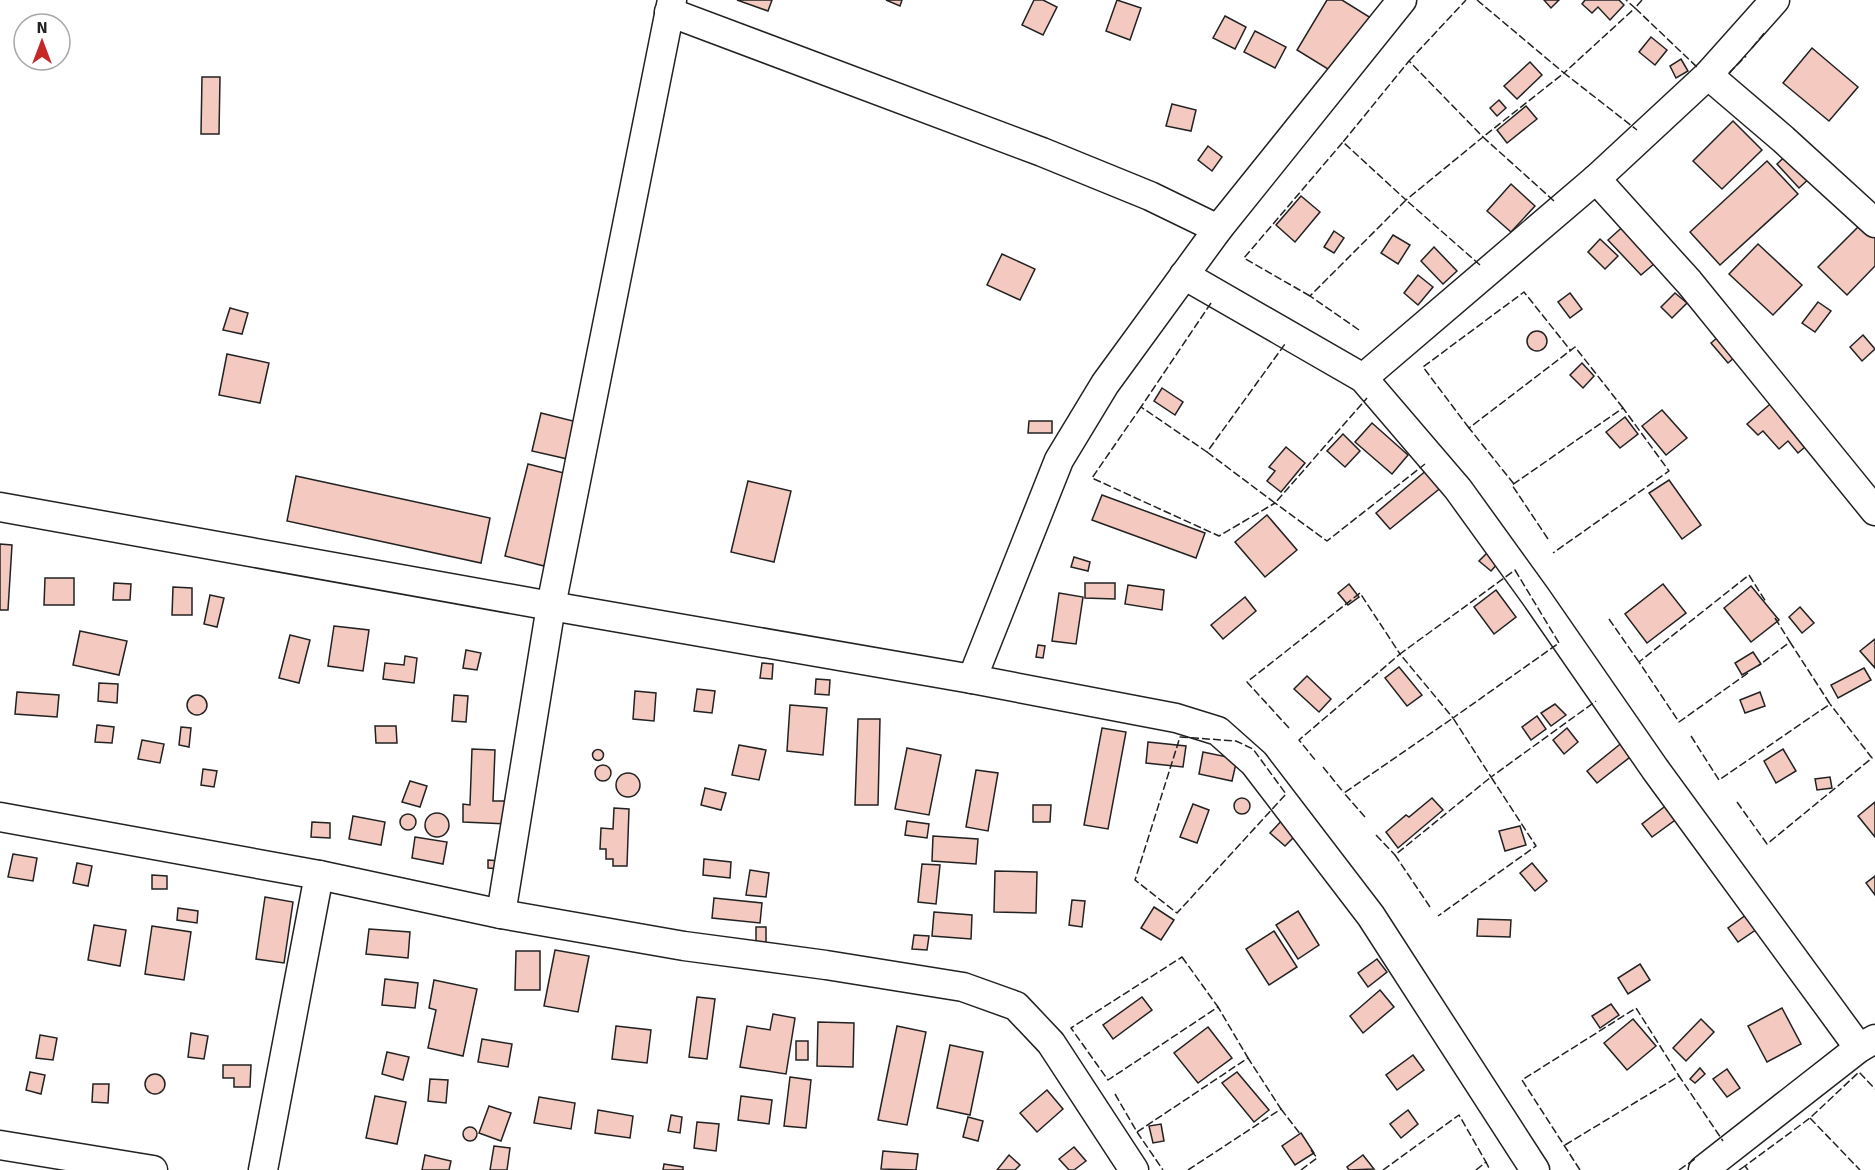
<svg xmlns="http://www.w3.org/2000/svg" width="1875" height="1170" font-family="Signika,sans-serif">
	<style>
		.building { fill: #f3c9c0; stroke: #222; stroke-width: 1.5 }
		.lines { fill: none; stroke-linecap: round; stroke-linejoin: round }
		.street-casing { stroke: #222; stroke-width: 31 }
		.street { stroke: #fff; stroke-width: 28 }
		.fence { stroke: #222; stroke-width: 1.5; stroke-dasharray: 8 3; stroke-linecap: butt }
	</style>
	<rect width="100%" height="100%" fill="#fff"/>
	<g class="building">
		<polygon points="737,0 772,0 768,11"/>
		<polygon points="886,0 902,0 900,6"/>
		<polygon points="1034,0 1043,0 1057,7 1043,35 1022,25"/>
		<polygon points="1117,0 1141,8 1130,40 1106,31"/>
		<polygon points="1327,0 1342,0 1371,18 1336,74 1297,50"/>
		<polygon points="1544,0 1559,0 1551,8"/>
		<polygon points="1585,0 1619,0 1624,5 1610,20 1598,7 1592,13 1582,4"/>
		<polygon points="1225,16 1246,27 1235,49 1213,38"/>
		<polygon points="1255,31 1286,47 1275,68 1244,52"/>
		<polygon points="1651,37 1667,50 1655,65 1639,52"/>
		<polygon points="1812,48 1858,87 1829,121 1783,83"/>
		<polygon points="1681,59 1688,71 1676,78 1670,66"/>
		<polygon points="1530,62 1542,75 1517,99 1504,86"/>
		<polygon points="202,77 220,77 219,134 201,134"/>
		<polygon points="1499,100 1506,108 1497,116 1490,108"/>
		<polygon points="1172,104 1196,110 1191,131 1166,126"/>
		<polygon points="1526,106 1537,119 1507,143 1497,130"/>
		<polygon points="1733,121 1762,150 1722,189 1693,161"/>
		<polygon points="1208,146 1222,157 1212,171 1198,160"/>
		<polygon points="1792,150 1814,174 1799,188 1777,164"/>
		<polygon points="1767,161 1798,194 1720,265 1690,232"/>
		<polygon points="1511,184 1535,206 1511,232 1487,211"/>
		<polygon points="1301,196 1320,212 1295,242 1276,225"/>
		<polygon points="1628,222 1661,258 1641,275 1608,240"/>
		<polygon points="1862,223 1875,235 1875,266 1847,295 1818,267"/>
		<polygon points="1334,231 1344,238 1334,253 1324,247"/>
		<polygon points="1393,235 1410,245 1398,264 1381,253"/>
		<polygon points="1600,239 1618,256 1605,269 1588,252"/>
		<polygon points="1758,244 1802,285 1773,315 1729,274"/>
		<polygon points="1434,247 1457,271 1443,284 1421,261"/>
		<polygon points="1002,254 1035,269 1020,300 987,285"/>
		<polygon points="1418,275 1433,287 1418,305 1404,293"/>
		<polygon points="1570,293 1582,309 1570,318 1558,302"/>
		<polygon points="1675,293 1687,303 1672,318 1661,307"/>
		<polygon points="1818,302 1831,311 1815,332 1802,323"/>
		<polygon points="230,308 248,313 242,334 223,330"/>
		<polygon points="1725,331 1742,351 1728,363 1711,343"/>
		<circle cx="1537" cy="341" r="10"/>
		<polygon points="1863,335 1875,349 1862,361 1850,347"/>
		<polygon points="227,354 269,363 260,403 219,395"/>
		<polygon points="1582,363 1594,376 1583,388 1570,375"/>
		<polygon points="1162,388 1183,402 1175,415 1154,401"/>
		<polygon points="1776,399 1812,441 1798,453 1788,441 1779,449 1763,431 1758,435 1747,424"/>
		<polygon points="1662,410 1687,438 1666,455 1642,426"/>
		<polygon points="541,413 581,423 572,460 532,451"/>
		<polygon points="1625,417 1638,434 1620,448 1606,432"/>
		<polygon points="1029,421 1052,421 1052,433 1028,433"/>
		<polygon points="1372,423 1408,455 1392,474 1355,442"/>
		<polygon points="1343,434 1360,451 1345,467 1327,451"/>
		<polygon points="1286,447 1305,463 1281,492 1267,481 1275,471 1269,467"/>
		<polygon points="528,464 568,474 544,566 505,556"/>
		<polygon points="1428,469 1443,486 1390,529 1376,513"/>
		<polygon points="296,476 490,518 481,563 287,521"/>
		<polygon points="1669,480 1701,525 1682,539 1649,493"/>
		<polygon points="748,481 791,491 774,562 731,552"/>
		<polygon points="1102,495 1205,533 1196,558 1092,520"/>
		<polygon points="1267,515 1297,550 1265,577 1235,542"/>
		<polygon points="0,544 12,545 8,610 0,610"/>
		<polygon points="1488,552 1499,562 1491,571 1479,561"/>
		<polygon points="1074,557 1090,562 1088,571 1071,567"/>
		<polygon points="45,578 74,578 74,605 44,605"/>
		<polygon points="114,583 131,584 130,600 113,600"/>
		<polygon points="1085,583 1115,583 1115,599 1085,598"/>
		<polygon points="1349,584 1359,597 1348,605 1338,593"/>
		<polygon points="1663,584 1686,613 1647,643 1625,614"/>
		<polygon points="1128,585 1164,590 1162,610 1125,604"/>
		<polygon points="1751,586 1779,620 1751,642 1724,608"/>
		<polygon points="173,587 192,588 192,615 172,615"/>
		<polygon points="1496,590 1516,617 1494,634 1474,607"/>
		<polygon points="1059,593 1083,597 1076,644 1052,641"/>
		<polygon points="210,595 224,598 217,627 204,624"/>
		<polygon points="1245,597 1256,611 1223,639 1211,625"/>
		<polygon points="1800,607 1814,623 1802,633 1789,617"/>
		<polygon points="334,626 369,630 363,671 328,666"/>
		<polygon points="80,631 127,641 119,675 73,665"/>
		<polygon points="290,635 310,640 299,683 279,678"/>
		<polygon points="1875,639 1875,668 1860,651"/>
		<polygon points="1038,645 1045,646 1043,658 1036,657"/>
		<polygon points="466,650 481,653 477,670 463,668"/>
		<polygon points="1753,652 1761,664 1742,675 1735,663"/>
		<polygon points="405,656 417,658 414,683 383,679 385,663 404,665"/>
		<polygon points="762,663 773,664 772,679 760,678"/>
		<polygon points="1399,667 1422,695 1407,706 1385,678"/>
		<polygon points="1864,668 1871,680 1838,698 1831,685"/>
		<polygon points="1307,676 1331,699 1319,712 1294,689"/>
		<polygon points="816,679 830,680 829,695 815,694"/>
		<polygon points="99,683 118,684 117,703 98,701"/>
		<polygon points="697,689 715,691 712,713 694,711"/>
		<polygon points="635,691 656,693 654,721 633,719"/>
		<polygon points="17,692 59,695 57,717 15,714"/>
		<polygon points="1760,692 1765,706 1745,713 1740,700"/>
		<circle cx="197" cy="705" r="10"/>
		<polygon points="454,695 468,696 466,722 452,721"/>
		<polygon points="1555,704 1566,715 1551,726 1541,713"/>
		<polygon points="790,705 827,708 823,755 787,751"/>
		<polygon points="1537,716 1546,729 1531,740 1522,727"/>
		<polygon points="858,719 880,719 878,805 855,805"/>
		<polygon points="97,725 114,727 112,743 95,742"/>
		<polygon points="375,726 396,726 397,743 376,743"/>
		<polygon points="181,727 191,728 189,747 179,745"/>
		<polygon points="1102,728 1126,732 1108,829 1084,825"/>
		<polygon points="1567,728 1578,742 1564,754 1553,740"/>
		<polygon points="142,740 164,744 160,763 138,759"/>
		<polygon points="1624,741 1634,754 1597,783 1587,771"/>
		<polygon points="1148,742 1186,746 1183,767 1146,763"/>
		<polygon points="739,745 766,750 759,780 732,775"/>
		<polygon points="907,748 941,755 929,815 895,809"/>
		<polygon points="472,749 495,750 493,801 509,801 508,824 463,822 463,804 470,805"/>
		<polygon points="1783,749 1796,771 1776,783 1764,761"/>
		<circle cx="598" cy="755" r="5.5"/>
		<polygon points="1203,752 1237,759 1232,781 1199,774"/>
		<circle cx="603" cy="773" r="8"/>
		<polygon points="203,769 217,771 214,787 201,785"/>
		<polygon points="976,770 998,773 988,831 966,827"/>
		<circle cx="628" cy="785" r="12"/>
		<polygon points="1830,777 1832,788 1817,790 1815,779"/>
		<polygon points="410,781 427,786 420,807 402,802"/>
		<polygon points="705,788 726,793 721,810 701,805"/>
		<polygon points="1432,798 1443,810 1398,848 1386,832 1406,815 1409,817"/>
		<circle cx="1242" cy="806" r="8"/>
		<polygon points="1672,801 1682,815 1652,837 1642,824"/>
		<polygon points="1875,802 1875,837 1858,816"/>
		<polygon points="1193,804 1209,810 1197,843 1180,837"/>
		<polygon points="1033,805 1051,805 1050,822 1033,822"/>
		<polygon points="614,808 629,809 627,866 613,866 613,859 606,859 606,849 600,849 601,828 613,829"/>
		<circle cx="437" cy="825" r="12"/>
		<circle cx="408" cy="822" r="8"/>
		<polygon points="353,816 385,822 381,845 349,839"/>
		<polygon points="1285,817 1300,831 1285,846 1270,833"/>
		<polygon points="907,821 929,824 927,838 905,835"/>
		<polygon points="312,822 330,823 330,838 311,837"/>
		<polygon points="1520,826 1526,845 1505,851 1499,831"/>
		<polygon points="933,836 978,839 976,864 932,861"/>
		<polygon points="415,837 447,842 443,864 412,858"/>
		<polygon points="13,854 37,858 33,881 8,877"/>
		<polygon points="704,859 731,862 730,878 703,875"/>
		<polygon points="488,860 501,861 501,869 488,868"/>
		<polygon points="77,863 92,866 88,886 73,883"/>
		<polygon points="1532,863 1547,881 1535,891 1520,873"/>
		<polygon points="922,864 940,865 936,904 918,902"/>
		<polygon points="750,870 769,873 766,897 746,895"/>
		<polygon points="995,871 1037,872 1036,913 994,912"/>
		<polygon points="152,875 167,876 167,889 152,889"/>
		<polygon points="1875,876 1875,895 1866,883"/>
		<polygon points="265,897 293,902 284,963 256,959"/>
		<polygon points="714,898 762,903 760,923 712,918"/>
		<polygon points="1072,900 1085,901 1082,927 1069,925"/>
		<polygon points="1154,907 1174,920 1161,940 1141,928"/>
		<polygon points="178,908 198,911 197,923 177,920"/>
		<polygon points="1298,911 1319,945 1298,959 1276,925"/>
		<polygon points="934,912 972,915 971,939 932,936"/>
		<polygon points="1746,915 1757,929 1738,942 1728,928"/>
		<polygon points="1478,919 1511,920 1510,937 1477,936"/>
		<polygon points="94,925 126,930 120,966 88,960"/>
		<polygon points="152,926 191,932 184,980 145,974"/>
		<rect x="756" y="927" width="10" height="16"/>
		<polygon points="369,929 410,932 408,958 366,954"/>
		<polygon points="1274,931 1297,967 1269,985 1246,949"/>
		<polygon points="914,935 929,936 927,950 912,949"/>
		<polygon points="555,950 589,956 578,1012 544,1006"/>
		<polygon points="516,951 540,951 540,990 515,990"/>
		<polygon points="1377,959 1387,972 1368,987 1358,973"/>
		<polygon points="1640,964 1650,980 1628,994 1618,978"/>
		<polygon points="385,979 418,983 415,1008 382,1005"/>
		<polygon points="434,980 477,989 463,1056 428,1048 436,1010 429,1008"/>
		<polygon points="1380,990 1394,1007 1363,1033 1350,1016"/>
		<polygon points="697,997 715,999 707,1059 689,1057"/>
		<polygon points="1142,997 1152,1010 1113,1039 1103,1025"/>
		<polygon points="1611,1004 1619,1015 1600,1028 1592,1016"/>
		<polygon points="1782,1008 1801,1044 1767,1062 1748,1026"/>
		<polygon points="773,1014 795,1018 786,1074 740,1067 747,1026 770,1030"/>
		<polygon points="1633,1019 1656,1046 1627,1070 1604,1043"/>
		<polygon points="1701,1019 1714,1032 1686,1061 1673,1048"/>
		<polygon points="818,1022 854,1023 853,1067 817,1066"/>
		<polygon points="616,1026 651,1030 647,1063 612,1059"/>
		<polygon points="897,1026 926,1032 907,1125 878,1120"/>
		<polygon points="1208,1027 1232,1058 1198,1083 1174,1053"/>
		<polygon points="191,1033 208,1036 204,1059 188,1057"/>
		<polygon points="40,1035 57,1038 53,1060 36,1058"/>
		<polygon points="482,1039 512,1044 508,1067 478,1062"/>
		<rect x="796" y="1041" width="12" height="19"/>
		<polygon points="950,1045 983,1052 970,1115 937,1108"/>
		<polygon points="387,1052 409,1057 403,1080 382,1074"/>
		<polygon points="1413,1055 1424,1070 1397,1090 1386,1075"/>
		<polygon points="223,1065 251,1065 250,1087 234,1087 234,1078 223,1078"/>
		<polygon points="1700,1068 1705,1074 1695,1083 1690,1079"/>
		<polygon points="1727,1069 1740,1088 1727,1097 1713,1079"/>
		<polygon points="30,1072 45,1075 41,1094 26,1090"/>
		<polygon points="1237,1072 1269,1110 1254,1122 1222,1083"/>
		<circle cx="155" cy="1084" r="10"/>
		<polygon points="790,1077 811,1080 806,1128 784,1126"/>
		<polygon points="430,1079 448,1080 446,1103 428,1101"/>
		<polygon points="93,1084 109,1084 108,1103 92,1102"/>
		<polygon points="1047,1090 1063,1109 1037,1132 1020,1113"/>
		<polygon points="375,1096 406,1102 397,1144 366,1138"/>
		<polygon points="741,1096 772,1100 769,1124 738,1120"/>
		<polygon points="539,1097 575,1103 571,1129 534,1123"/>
		<polygon points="489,1106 511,1113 501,1141 479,1133"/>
		<polygon points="598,1110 633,1116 630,1138 595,1133"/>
		<polygon points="1408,1110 1418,1124 1401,1138 1390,1124"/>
		<polygon points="671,1115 682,1117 680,1133 668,1131"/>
		<polygon points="968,1117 983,1121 978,1141 963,1137"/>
		<polygon points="697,1122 719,1124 716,1151 694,1148"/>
		<polygon points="1161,1124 1164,1141 1153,1143 1149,1126"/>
		<circle cx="470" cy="1134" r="7"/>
		<polygon points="1301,1133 1314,1153 1295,1165 1282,1146"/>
		<polygon points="494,1146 510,1148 507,1170 490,1170"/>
		<polygon points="1074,1147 1086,1161 1074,1170 1069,1170 1059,1159"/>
		<polygon points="883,1151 918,1154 916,1170 881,1169"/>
		<polygon points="425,1155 451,1161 449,1170 422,1170"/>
		<polygon points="1009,1155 1020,1165 1015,1170 997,1170"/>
		<polygon points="1363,1155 1374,1169 1349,1170 1347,1167"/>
		<polygon points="664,1164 683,1167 683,1170 663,1170"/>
	</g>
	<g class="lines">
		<defs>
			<g id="street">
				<polyline points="669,12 1042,152 1150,196 1218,229"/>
				<polyline points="1708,75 1783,139 1875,223"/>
				<polyline points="1596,179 1689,282 1875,511"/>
				<polyline points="1184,275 1363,378 1458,489 1536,597 1655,769 1859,1048"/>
				<polyline points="1363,378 1596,179 1708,75 1775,0"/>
				<polyline points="0,507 551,606 972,679 1176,718 1218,731 1254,763 1371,916 1535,1170"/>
				<polyline points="972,679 1059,460 1105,384 1218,229 1402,0"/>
				<polyline points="0,817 319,875 501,914 684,946 826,965 963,987 1016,1006 1051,1043 1134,1170"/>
				<polyline points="501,914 551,606 672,0"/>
				<polyline points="0,1145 153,1170"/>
				<polyline points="263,1170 319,875"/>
				<polyline points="1703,1170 1859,1048 1875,1039"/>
			</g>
		</defs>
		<use href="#street" class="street-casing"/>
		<use href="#street" class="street"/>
		<g class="fence">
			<polyline points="1477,0 1564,73 1635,8 1626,0"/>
			<polyline points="1642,0 1635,8 1699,69"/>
			<polyline points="1752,48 1766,31"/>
			<polyline points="1409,61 1466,0"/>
			<polyline points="1729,73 1746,56"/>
			<polyline points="1554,201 1483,137 1564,73 1637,130"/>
			<polyline points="1310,296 1244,258 1343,142 1406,200 1483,137 1409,61 1343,142"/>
			<polyline points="1211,303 1141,407 1207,452 1285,344"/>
			<polyline points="1359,330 1310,296 1406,200 1480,265"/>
			<polyline points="1141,407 1092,478 1219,536 1275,503 1327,541 1425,464"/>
			<polyline points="1469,428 1423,367 1524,292 1571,351"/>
			<polyline points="1207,452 1275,503 1367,398"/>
			<polyline points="1514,484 1469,428 1575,347 1623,408"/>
			<polyline points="1548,539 1512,485 1623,408 1669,471 1553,553"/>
			<polygon points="1515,570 1559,643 1453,718 1400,654"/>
			<polyline points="1775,618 1790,642"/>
			<polyline points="1609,619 1639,662"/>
			<polyline points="1748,673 1679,722 1639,662 1749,575 1766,602"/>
			<polyline points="1289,728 1247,682 1360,593 1400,654 1299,740 1316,761"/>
			<polyline points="1691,736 1719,780 1830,704 1790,642 1758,666"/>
			<polygon points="1180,737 1236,741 1253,749 1286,794 1177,913 1135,880"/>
			<polyline points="1323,767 1344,793"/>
			<polyline points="1737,802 1767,844 1872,758 1830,704"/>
			<polyline points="1365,817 1344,793 1453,718 1491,777 1596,701"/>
			<polyline points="1376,835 1395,855"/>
			<polyline points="1430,907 1395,855 1491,777 1536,846 1438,916"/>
			<polygon points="1182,957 1218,1007 1108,1080 1071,1028"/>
			<polyline points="1115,1094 1137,1132 1248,1058 1218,1007"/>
			<polyline points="1281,1109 1301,1135"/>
			<polyline points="1810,1118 1860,1170"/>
			<polyline points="1137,1132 1163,1170"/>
			<polyline points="1565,1145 1679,1076 1723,1141"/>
			<polyline points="1188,1170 1281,1109 1248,1058"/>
			<polyline points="1301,1170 1317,1158 1311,1150"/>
			<polyline points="1383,1170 1459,1115 1486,1162"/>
			<polyline points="1476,1170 1486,1162 1490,1170"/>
			<polyline points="1580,1170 1522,1080 1636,1008 1679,1076"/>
			<polyline points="1679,1170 1695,1159"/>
			<polyline points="1739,1170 1745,1166"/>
			<polyline points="1748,1170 1745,1166 1810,1118 1859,1072 1875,1089"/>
		</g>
	</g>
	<g transform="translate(42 42)"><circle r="28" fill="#ffffff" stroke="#a7a7a7" stroke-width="1.5"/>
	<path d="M0-4.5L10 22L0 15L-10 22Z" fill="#c62828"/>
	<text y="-9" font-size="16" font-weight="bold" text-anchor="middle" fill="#222222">N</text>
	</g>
</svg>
